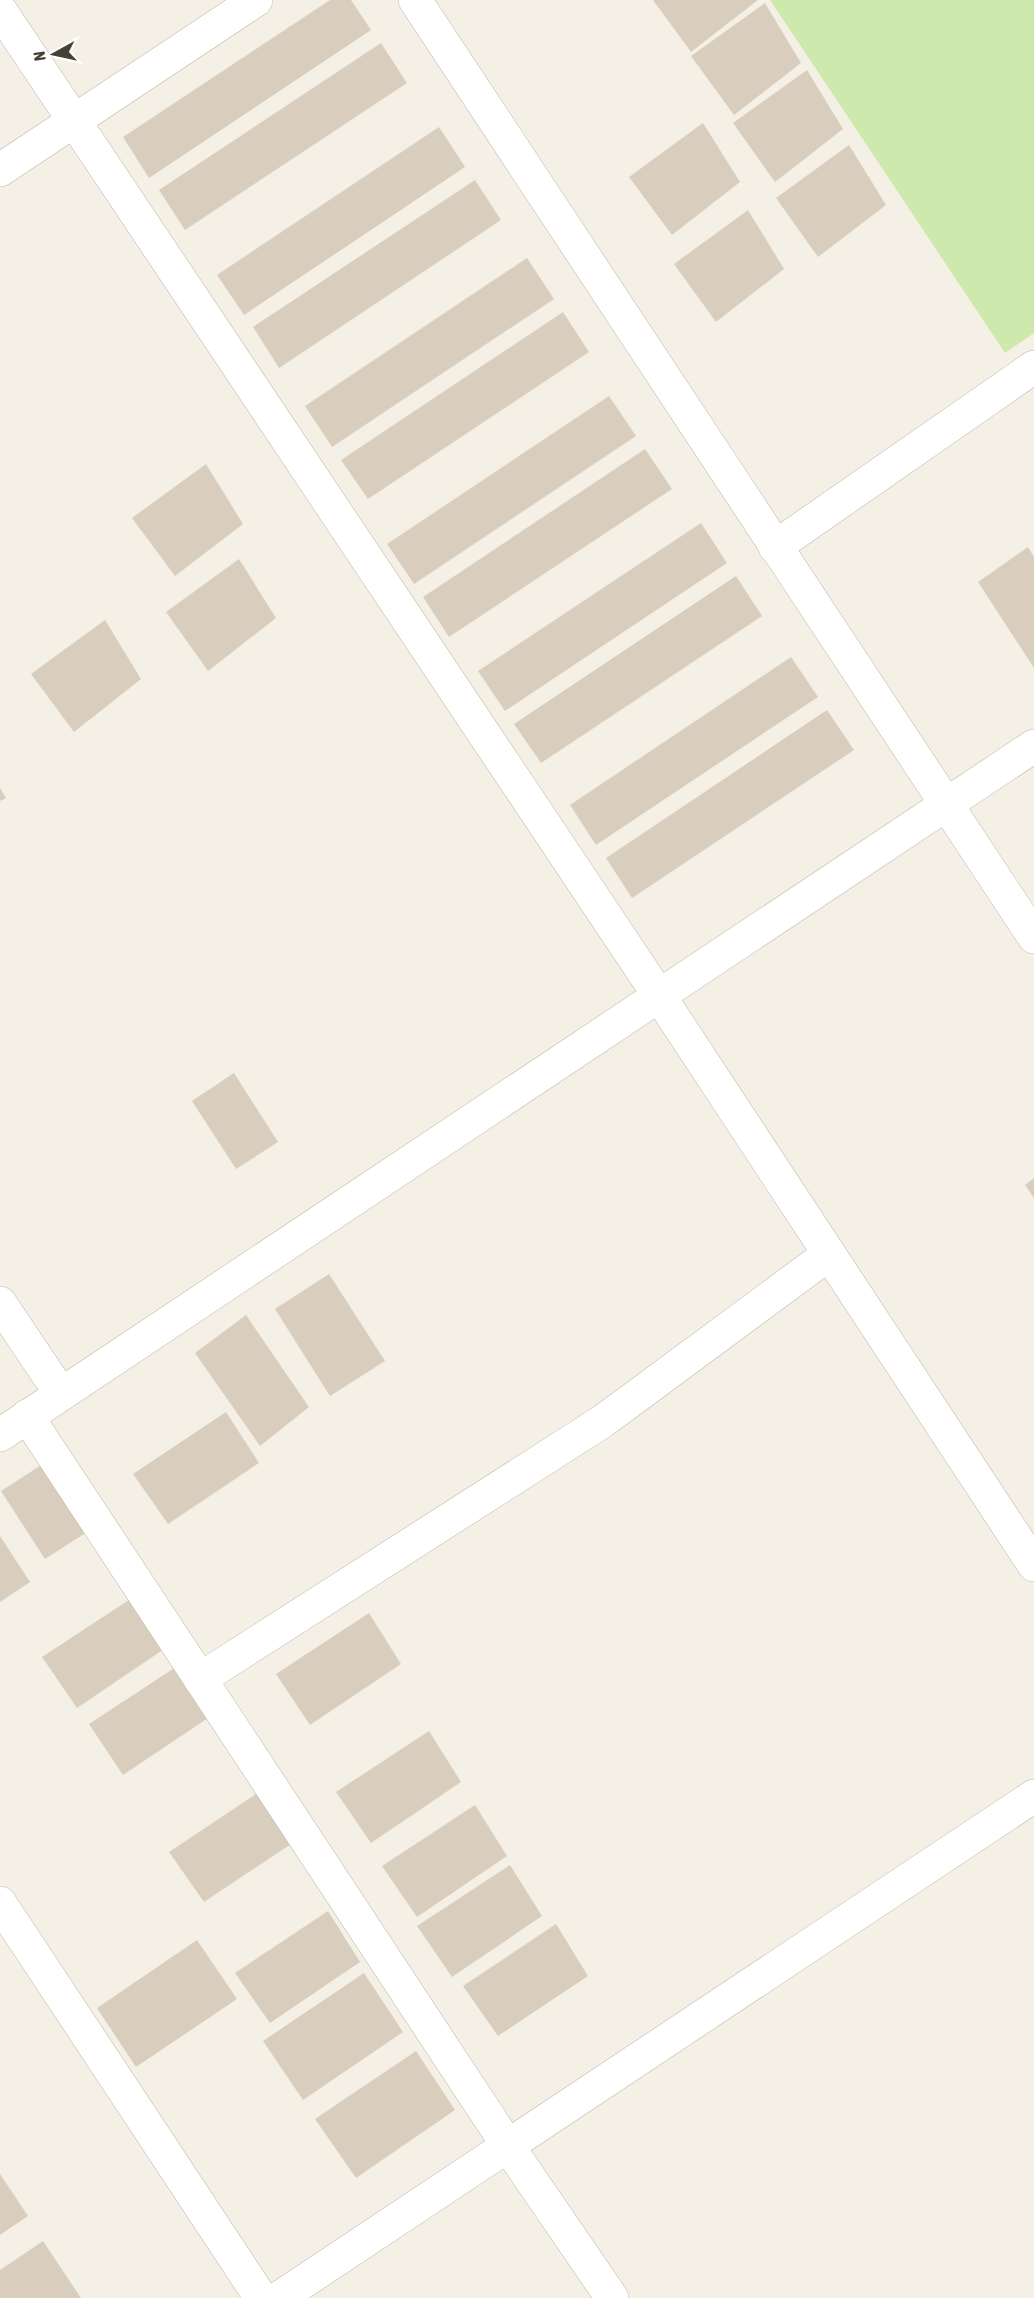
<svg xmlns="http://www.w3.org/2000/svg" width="1034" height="2298" font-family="'Asap Condensed',sans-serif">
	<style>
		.green { fill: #cee9ae }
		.building { fill: #d9cebe }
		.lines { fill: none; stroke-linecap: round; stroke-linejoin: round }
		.minor-casing { stroke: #bfb8a9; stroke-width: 34 }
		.minor { stroke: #fff; stroke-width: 33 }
	</style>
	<rect width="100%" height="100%" fill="#f4f0e6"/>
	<polygon class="green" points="770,0 1034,0 1034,333 1005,353"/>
	<g class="building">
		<polygon points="330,0 351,0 371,30 149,178 123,137"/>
		<polygon points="653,0 758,0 691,52"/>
		<polygon points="765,3 801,63 734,115 691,56"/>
		<polygon points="381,43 407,83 185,230 159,190"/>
		<polygon points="807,70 843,129 775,182 733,123"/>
		<polygon points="703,123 740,182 672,235 629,177"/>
		<polygon points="439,127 465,167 244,315 217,275"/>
		<polygon points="849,145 886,205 818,257 776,198"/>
		<polygon points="475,180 501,220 279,368 253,327"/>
		<polygon points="748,210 784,269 716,322 674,264"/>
		<polygon points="527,258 554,299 332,447 305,406"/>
		<polygon points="563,312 589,352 368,499 341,460"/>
		<polygon points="609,396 636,436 414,584 387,544"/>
		<polygon points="645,449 672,489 449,637 423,597"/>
		<polygon points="206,464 243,524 175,576 132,518"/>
		<polygon points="701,523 727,563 505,711 478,671"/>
		<polygon points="1028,547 1034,557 1034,668 978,582"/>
		<polygon points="239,559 276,618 208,671 166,612"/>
		<polygon points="736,576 762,616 541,763 514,724"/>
		<polygon points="105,620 141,679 74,732 31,674"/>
		<polygon points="791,657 818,697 596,845 570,805"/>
		<polygon points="827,710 854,750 632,898 606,858"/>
		<polygon points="0,788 6,798 0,801"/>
		<polygon points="234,1073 278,1142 236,1169 192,1101"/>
		<polygon points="1034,1178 1034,1198 1025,1185"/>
		<polygon points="329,1274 385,1361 330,1396 275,1309"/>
		<polygon points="246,1315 309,1407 260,1446 195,1353"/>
		<polygon points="226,1412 259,1463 168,1524 133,1474"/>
		<polygon points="43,1464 87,1532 45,1559 1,1491"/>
		<polygon points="0,1536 30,1582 0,1602"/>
		<polygon points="135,1596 167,1647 77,1708 42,1657"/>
		<polygon points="369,1613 401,1664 310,1725 276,1674"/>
		<polygon points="182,1663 214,1714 123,1775 89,1724"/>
		<polygon points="429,1731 461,1782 371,1843 336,1792"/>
		<polygon points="262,1790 294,1842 204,1902 169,1852"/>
		<polygon points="475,1805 507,1856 417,1917 382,1866"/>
		<polygon points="510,1865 542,1916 452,1977 417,1926"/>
		<polygon points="328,1911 360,1962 270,2023 235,1973"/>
		<polygon points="556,1924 588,1976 498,2036 463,1986"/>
		<polygon points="197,1940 237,1999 136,2067 97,2008"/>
		<polygon points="364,1973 403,2032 303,2100 263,2041"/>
		<polygon points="416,2051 455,2110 356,2178 315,2119"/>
		<polygon points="0,2174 28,2216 0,2235"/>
		<polygon points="43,2241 81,2298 0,2298 0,2270"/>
	</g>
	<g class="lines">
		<defs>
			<g id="minor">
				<polyline points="415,0 1034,937"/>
				<polyline points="0,10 660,997 1034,1565"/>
				<polyline points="0,170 256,0"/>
				<polyline points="775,547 1034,367"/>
				<polyline points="0,1303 61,1394"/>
				<polyline points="27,1416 508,2146 612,2298"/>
				<polyline points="0,1435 1034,746"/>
				<polyline points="200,1679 603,1421 829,1254"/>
				<polyline points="0,1903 261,2298"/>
				<polyline points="279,2298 1034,1796"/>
			</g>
		</defs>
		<use href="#minor" class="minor-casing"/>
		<use href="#minor" class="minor"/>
	</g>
	<g transform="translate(54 54) rotate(262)" stroke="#ffffff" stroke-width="4.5" paint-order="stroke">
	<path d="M0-4.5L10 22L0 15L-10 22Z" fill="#474035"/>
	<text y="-9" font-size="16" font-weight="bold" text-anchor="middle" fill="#474035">N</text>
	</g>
</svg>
